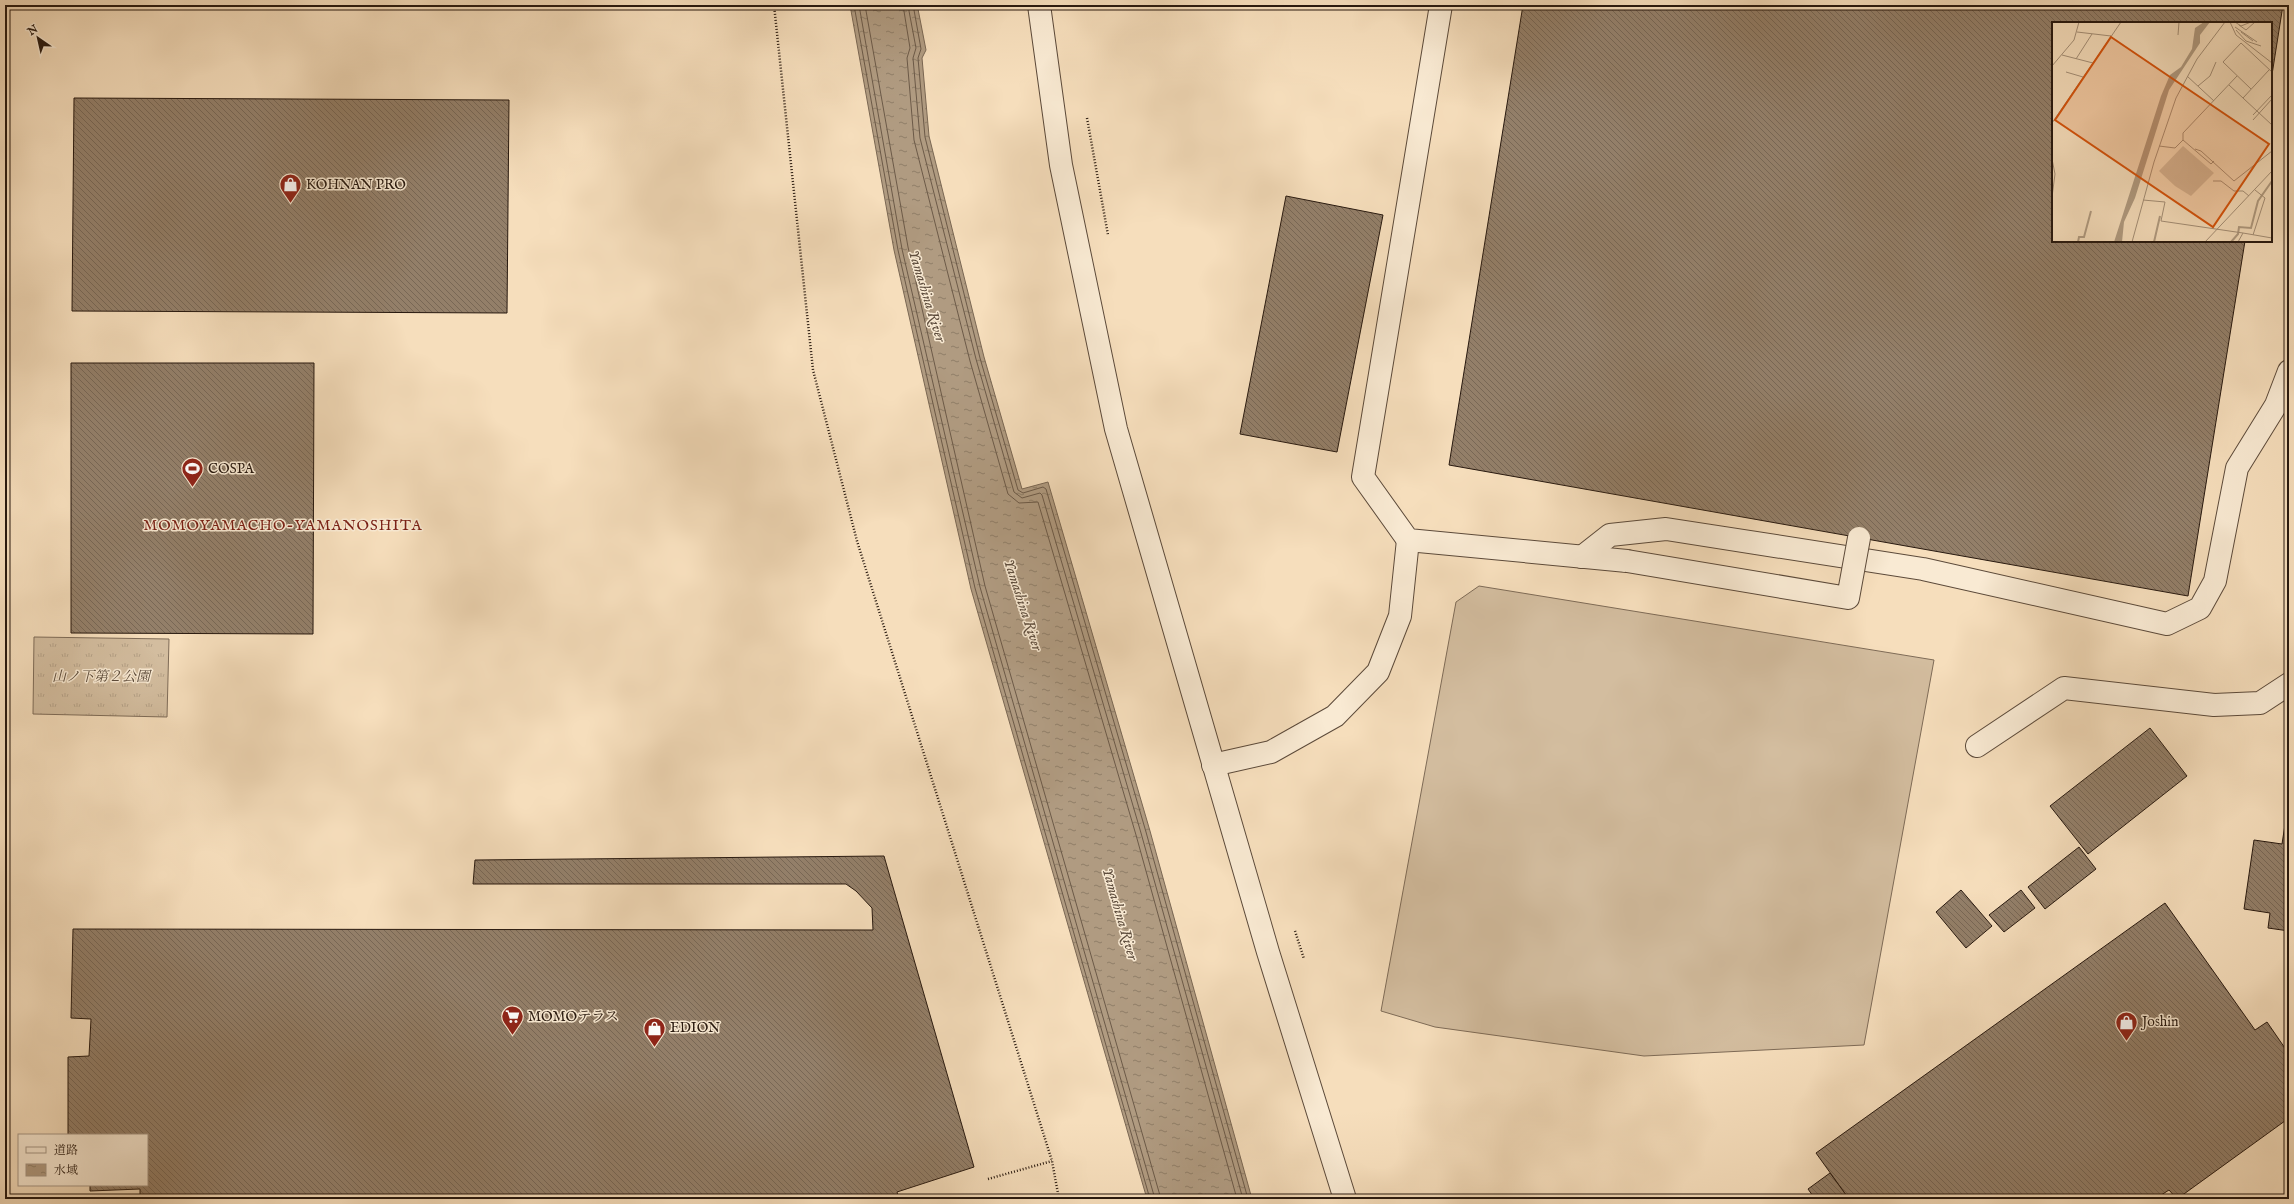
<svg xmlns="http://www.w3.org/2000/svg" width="2294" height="1204" font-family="'IM FELL English','Noto Serif JP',serif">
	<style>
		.grass { fill: url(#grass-tufts); stroke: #7e6b57 }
		.pitch { fill: #d3bd9f; stroke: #7e6b57 }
		.water { fill: url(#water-ripples); stroke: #7a6753 }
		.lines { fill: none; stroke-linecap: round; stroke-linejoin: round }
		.shore { stroke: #6c5a48; stroke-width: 1 }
		.building { fill: url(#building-back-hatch); stroke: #28190f }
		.minor-casing { stroke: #5c4a3a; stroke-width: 24 }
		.path { stroke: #28190f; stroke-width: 2.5; stroke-dasharray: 1 2; stroke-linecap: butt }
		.minor { stroke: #f9ead3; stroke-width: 22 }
		.minor-bridge-casing { stroke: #5c4a3a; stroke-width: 24; stroke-linecap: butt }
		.minor-bridge { stroke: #f9ead3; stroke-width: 22 }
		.labels { text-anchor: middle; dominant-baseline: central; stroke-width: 3; stroke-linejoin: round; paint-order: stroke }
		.poi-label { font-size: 14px; fill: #28190f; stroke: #f9ead3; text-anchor: start }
		.park-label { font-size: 14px; font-style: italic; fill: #5b4a3a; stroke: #f9ead3 }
		.water-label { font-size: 15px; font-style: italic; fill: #5e4d3d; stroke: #f9ead3 }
		.neighbourhood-label { font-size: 15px; letter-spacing: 1px; fill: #7a1f14; stroke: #f9ead3 }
		.inset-river { fill: none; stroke: #b09b81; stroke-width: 2 }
		.inset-road { fill: none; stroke: #a48f77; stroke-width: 1 }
		.view { fill: #d5530c; fill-opacity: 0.15; stroke: #d5530c; stroke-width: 2 }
		.inset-edge { fill: none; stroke: #28190f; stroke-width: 2 }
	</style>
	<defs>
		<pattern id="grass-tufts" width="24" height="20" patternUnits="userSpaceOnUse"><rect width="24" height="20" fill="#d3bd9f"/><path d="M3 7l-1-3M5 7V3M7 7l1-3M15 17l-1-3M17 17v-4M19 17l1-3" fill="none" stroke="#b5a288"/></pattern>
		<pattern id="water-ripples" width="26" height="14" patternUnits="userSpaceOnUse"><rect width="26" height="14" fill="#b09b81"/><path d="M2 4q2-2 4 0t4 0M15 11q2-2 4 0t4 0" fill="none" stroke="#8f7e68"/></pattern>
		<pattern id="building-back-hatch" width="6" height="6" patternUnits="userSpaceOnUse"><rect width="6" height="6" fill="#937f69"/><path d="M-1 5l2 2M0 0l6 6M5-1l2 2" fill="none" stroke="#786755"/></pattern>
	</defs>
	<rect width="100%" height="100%" fill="#f6debc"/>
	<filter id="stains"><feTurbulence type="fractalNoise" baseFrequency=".005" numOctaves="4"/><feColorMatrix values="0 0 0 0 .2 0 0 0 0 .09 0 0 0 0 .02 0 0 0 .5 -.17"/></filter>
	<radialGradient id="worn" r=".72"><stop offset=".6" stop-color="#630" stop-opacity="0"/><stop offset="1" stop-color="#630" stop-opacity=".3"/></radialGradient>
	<polygon class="grass" points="34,637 169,639 167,717 33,714"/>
	<polygon class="pitch" points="1479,586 1934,660 1864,1045 1644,1056 1435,1027 1381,1011 1456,602"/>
	<polygon class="water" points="850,5 919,5 918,9 926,50 922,58 929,136 984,357 1022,489 1048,482 1150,831 1252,1199 1147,1199 971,589 894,250"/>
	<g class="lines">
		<g class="shore">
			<polyline points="854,5 898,250 975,588 1150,1199"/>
			<polyline points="859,5 902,249 980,587 1155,1199"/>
			<polyline points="865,5 908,247 985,586 1161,1199"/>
			<polyline points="903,5 910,48 907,58 914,140 970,361 1008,494 1019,503 1038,502 1136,835 1237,1199"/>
			<polyline points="909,5 909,11 916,48 913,58 920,138 976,359 1014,492 1022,498 1040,493 1042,495 1141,833 1243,1199"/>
			<polyline points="915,5 914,10 921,49 918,58 925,137 980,358 1018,490 1023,493 1043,487 1046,489 1146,832 1248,1199"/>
		</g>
	</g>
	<g class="building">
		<polygon points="1523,5 2283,5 2271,81 2271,23 2053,23 2053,241 2245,241 2188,596 1449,465"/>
		<polygon points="74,98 509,100 507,313 72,311"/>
		<polygon points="1286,196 1383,215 1337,452 1240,434"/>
		<polygon points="71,363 314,363 313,634 71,633"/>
		<polygon points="2150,728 2187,776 2088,854 2050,806"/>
		<polygon points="2289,799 2289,931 2268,928 2270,913 2244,909 2254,840 2282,844"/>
		<polygon points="2079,847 2096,869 2045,909 2028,887"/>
		<polygon points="884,856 974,1167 897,1192 899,1199 140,1199 140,1189 90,1191 90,1185 147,1185 147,1135 68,1135 68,1057 89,1056 91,1019 71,1018 73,929 873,930 872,908 856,891 846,884 473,884 475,860"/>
		<polygon points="1961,890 1992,926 1966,948 1936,912"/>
		<polygon points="2021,890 2035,908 2004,932 1989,915"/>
		<polygon points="2165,903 2255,1030 2267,1022 2289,1054 2289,1118 2177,1199 2169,1190 2155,1199 1849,1199 1816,1153"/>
		<polygon points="1830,1173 1849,1199 1815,1199 1808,1189"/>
	</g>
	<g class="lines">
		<defs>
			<g id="minor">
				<polyline points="1039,5 1061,165 1116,429 1268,952 1345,1199"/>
				<polyline points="1441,5 1363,477 1408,540 1627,561"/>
				<polyline points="1582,557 1610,535 1666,529 1923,569 2167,624 2200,608 2215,581 2237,468 2276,405 2289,371"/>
				<polyline points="1977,746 2064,688 2214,705 2260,703 2289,684"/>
				<polyline points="1213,765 1271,752 1335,716 1378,672 1400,616 1408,540"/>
			</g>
		</defs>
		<use href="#minor" class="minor-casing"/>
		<g class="path">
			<polyline points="774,5 813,370 857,541 1052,1161 1059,1199"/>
			<polyline points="1087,118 1108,235"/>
			<polyline points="1295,931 1304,959"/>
			<polyline points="988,1179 1052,1161"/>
		</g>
		<use href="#minor" class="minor"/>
		<defs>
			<polyline id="minor-bridge" points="1627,561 1848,598 1859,538"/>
		</defs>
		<use href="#minor-bridge" class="minor-bridge-casing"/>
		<use href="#minor-bridge" class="minor-bridge"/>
	</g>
	<defs>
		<symbol id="shop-pin" viewBox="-11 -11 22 30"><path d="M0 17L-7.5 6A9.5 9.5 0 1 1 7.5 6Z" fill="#8f2418" stroke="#f9ead3"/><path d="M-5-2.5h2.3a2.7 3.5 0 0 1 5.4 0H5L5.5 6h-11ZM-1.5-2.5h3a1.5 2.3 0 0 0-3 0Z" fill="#fff"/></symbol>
		<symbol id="stadium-pin" viewBox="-11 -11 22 30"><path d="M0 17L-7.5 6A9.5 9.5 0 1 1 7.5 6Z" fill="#8f2418" stroke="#f9ead3"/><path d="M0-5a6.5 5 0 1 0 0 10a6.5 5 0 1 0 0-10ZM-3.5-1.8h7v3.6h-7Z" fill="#fff"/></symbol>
		<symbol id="supermarket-pin" viewBox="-11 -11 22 30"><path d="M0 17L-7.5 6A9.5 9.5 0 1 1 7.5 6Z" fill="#8f2418" stroke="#f9ead3"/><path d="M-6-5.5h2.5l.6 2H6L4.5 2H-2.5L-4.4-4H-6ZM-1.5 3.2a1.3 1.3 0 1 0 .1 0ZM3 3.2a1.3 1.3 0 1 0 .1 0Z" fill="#fff"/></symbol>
	</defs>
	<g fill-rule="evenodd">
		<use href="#shop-pin" x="278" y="172" width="25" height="34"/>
		<use href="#stadium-pin" x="180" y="456" width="25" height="34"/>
		<use href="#supermarket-pin" x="500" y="1004" width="25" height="34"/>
		<use href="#shop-pin" x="2114" y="1010" width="25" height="34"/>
		<use href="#shop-pin" x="642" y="1016" width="25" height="34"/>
	</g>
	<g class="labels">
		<g class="poi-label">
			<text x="306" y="185">KOHNAN PRO</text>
			<text x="208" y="469">COSPA</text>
			<text x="528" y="1017">MOMOテラス</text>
			<text x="2142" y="1022">Joshin</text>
			<text x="670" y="1028">EDION</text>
		</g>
		<g class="park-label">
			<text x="101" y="677">山ノ下第２公園</text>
		</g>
		<g class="water-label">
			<text transform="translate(927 296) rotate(73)">Yamashina River</text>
			<text transform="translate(1023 605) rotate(72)">Yamashina River</text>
			<text transform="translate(1120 914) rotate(74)">Yamashina River</text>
		</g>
		<g class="neighbourhood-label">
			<text x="283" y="525">MOMOYAMACHO-YAMANOSHITA</text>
		</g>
	</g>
	<g transform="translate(2052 22)">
		<rect width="220" height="220" fill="#f6debc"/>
		<path d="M 131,124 L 162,151 L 139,174 L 123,164 L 107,149 Z" fill="#d3bd9f"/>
		<path d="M 152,0 L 158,0 L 148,13 L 148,21 L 117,68 L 83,176 L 72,200 L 70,220 L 62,220 L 109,74 L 118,53 L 129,45 L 140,27 L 143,6 Z" fill="#b09b81"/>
		<path class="inset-river" d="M 26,220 L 27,215 L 32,215 L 39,189M 102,220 L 108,194M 179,220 L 186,212 L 187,205 L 199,206 L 206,179 L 220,159"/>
		<path class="inset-road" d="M 178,0 L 184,13 L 220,41M 183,0 L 189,4 L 199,0M 187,3 L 194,8 L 203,0M 183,5 L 205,20M 184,8 L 194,19 L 209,24M 25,10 L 59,14M 189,10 L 201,19M 126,13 L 127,0M 10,33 L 41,41M 24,37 L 40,12M 0,44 L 22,18 L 27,0M 14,50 L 31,55M 135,54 L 162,79M 177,63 L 220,103M 146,64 L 158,54 L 164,40M 199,67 L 171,40 L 189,21 L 220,50M 191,76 L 217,48M 201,93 L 220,73M 201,98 L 220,77M 0,101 L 69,0M 107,124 L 123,126 L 131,118M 143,127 L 149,129 L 182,159 L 220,129M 0,137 L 3,152 L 0,175M 162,139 L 159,142 L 131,118 L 131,111 L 185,54M 161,159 L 169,159 L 182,169 L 191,169 L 197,174M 91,178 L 113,180 L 109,199 L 191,211M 201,213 L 213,176 L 203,168M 80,220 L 102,140 L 124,76 L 145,37 L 173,0M 153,220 L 220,149M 186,220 L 191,211 L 220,216"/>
		<path class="view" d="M 59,15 L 217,122 L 161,205 L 3,98 Z"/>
		<rect width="220" height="220" class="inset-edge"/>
	</g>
	<rect width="2294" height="1204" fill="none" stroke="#f6debc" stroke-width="20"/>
	<rect x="6" y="6" width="2282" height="1192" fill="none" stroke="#28190f" stroke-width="2"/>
	<rect x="10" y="10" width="2274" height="1184" fill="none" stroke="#28190f"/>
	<rect x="18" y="1134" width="130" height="52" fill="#f9ead3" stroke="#a59685"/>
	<rect x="26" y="1147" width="20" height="6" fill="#f9ead3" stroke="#a59685"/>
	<text x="54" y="1154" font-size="12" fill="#28190f">道路</text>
	<rect x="26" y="1164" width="20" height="12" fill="url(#water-ripples)" stroke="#a59685"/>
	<text x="54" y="1174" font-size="12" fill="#28190f">水域</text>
	<g transform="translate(38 38) rotate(326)" stroke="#f9ead3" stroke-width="3" paint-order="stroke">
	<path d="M0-3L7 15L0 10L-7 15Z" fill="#28190f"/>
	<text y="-6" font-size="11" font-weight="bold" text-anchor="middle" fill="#28190f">N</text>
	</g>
	<rect width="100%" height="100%" filter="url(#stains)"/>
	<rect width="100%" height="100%" fill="url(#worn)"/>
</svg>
